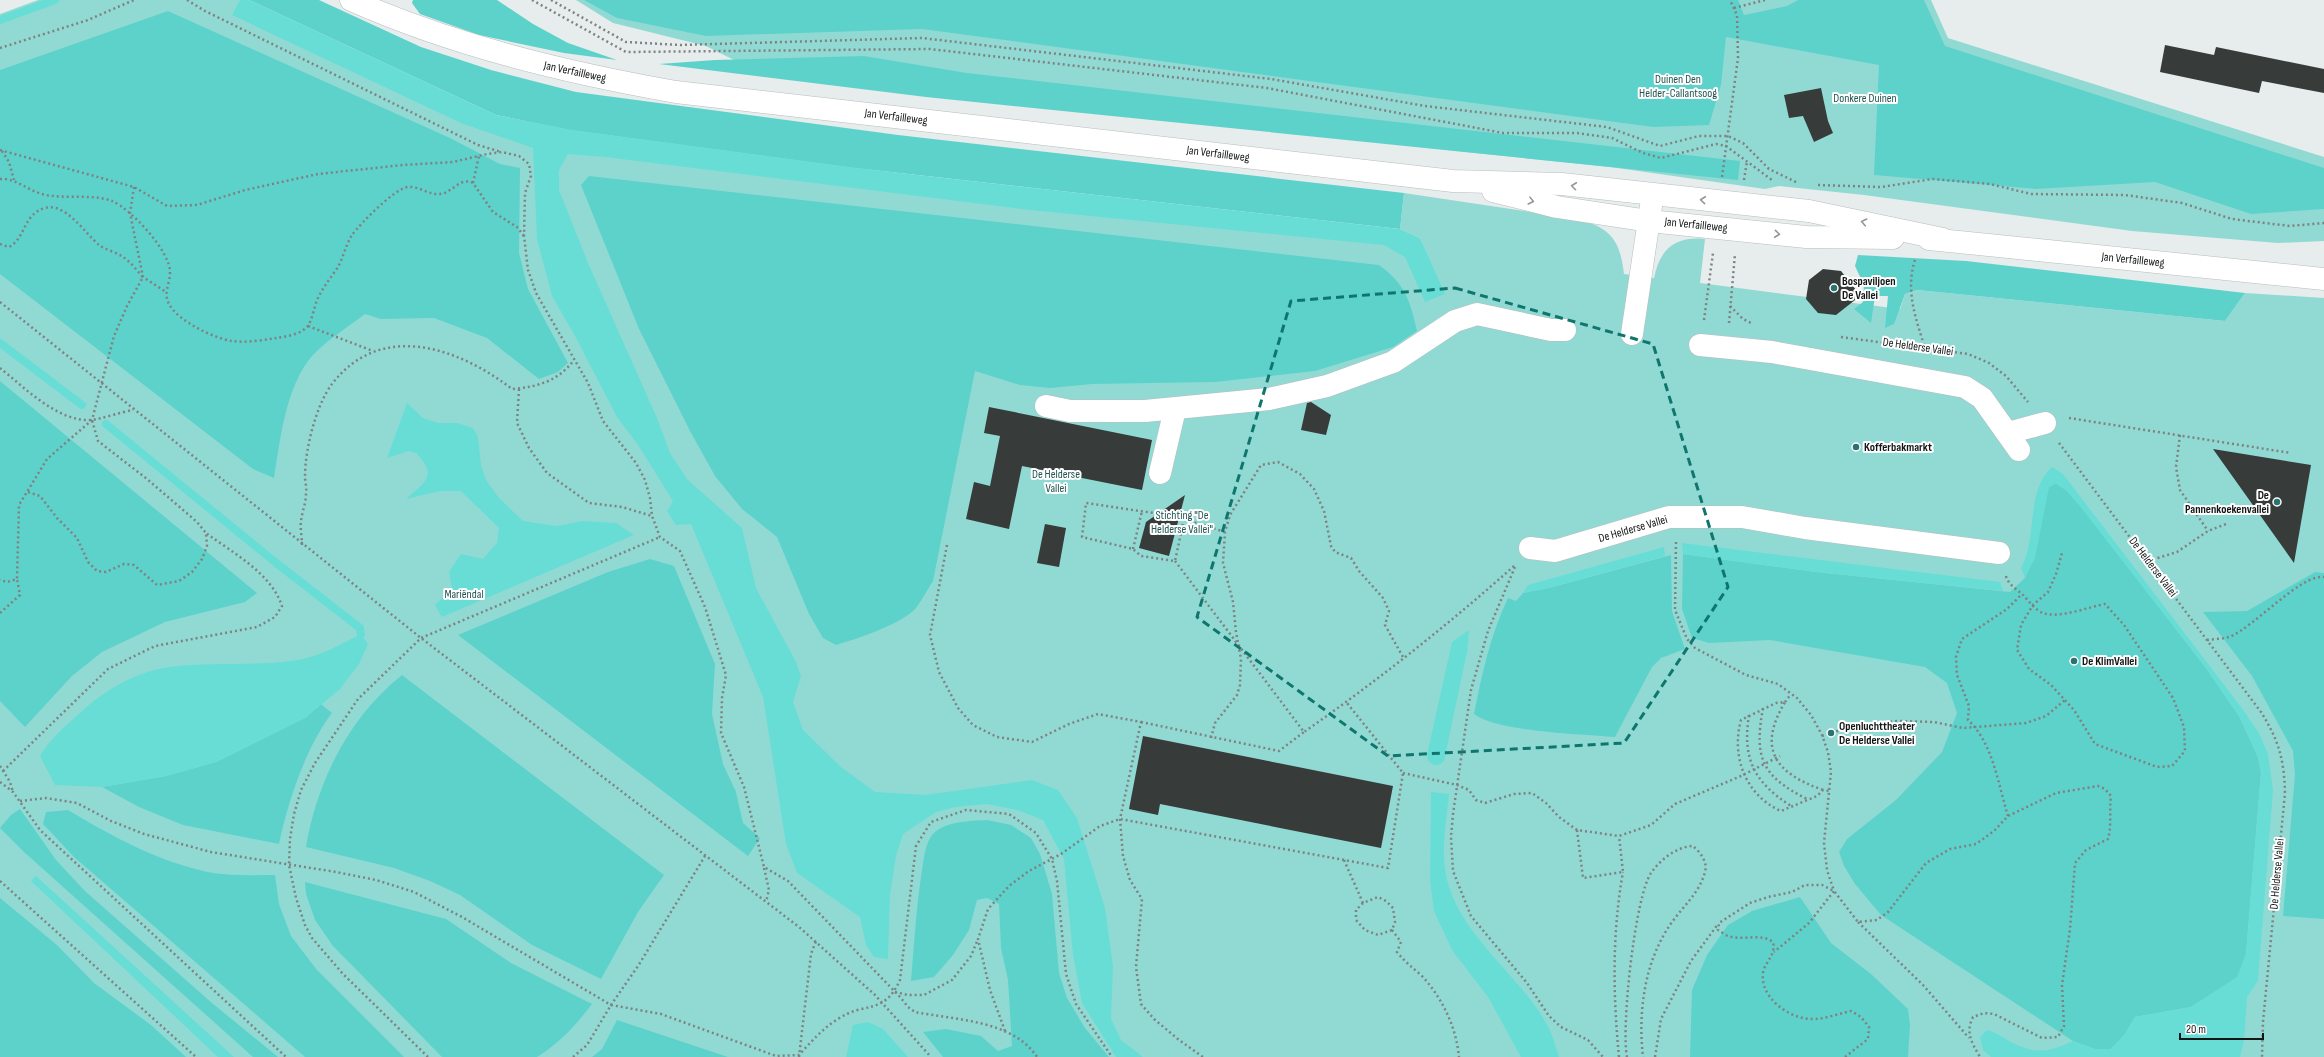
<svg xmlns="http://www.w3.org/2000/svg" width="2324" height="1057" font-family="'Sofia Sans Condensed',sans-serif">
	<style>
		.green { fill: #91dad4 }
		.forest { fill: #5dd2cb }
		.water { fill: #68ddd5 }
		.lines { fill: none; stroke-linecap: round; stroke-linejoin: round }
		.stream { stroke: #68ddd5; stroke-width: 8 }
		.building { fill: #373b3a }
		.minor-casing { stroke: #b8bdbd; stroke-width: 23 }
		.path { stroke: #7f8282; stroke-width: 2.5; stroke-dasharray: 2 3; stroke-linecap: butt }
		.minor { stroke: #fff; stroke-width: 22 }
		.oneway { stroke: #959696 }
		.marked { fill: none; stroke: #0f766e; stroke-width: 3; stroke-dasharray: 8 5; stroke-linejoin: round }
		.poi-dot { fill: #2a736f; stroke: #fff; stroke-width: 1.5 }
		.labels { text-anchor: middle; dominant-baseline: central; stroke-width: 4; stroke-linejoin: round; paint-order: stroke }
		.street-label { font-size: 12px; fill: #141616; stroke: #fff }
		.park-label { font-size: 12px; fill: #225552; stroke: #fff }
		.poi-label { font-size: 12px; font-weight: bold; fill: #141616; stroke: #fff; text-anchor: start }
	</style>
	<rect width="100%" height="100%" fill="#e7ecec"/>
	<g class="green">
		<path d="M 38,0 L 241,0 L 464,112 L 1424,248 L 1420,238 L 1400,229 L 1404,193 L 1578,219 C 1611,228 1620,240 1624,274 L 1654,278 C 1660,248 1676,236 1705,239 L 1700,283 L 1900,309 L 1905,294 L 1917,290 L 2225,321 L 2245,293 L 2324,298 L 2324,1057 L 0,1057 L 0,14 Z"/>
		<polygon points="576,0 1931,0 1948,38 2324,157 2324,241 2278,243 2132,231 1864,195 1779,186 1765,189 1610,167 1429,148 913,88 744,65 706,46 613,23"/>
	</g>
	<g class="forest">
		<polygon points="249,0 319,0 421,47 491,70 576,92 898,135 1404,193 1400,229 855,168 571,130 496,115"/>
		<polygon points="413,0 497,0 533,24 568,43 617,60 564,53 479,35 420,14 412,3"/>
		<polygon points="584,0 1738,0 1744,15 1787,6 1798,0 1924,0 1945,46 2324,168 2324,209 2251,214 2155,182 2036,189 1874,175 1879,65 1726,37 1721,85 1709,125 1653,127 922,29 706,36 617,18"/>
		<path d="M 168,11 L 450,138 L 500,164 L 520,168 L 519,253 L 528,289 L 568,363 L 558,372 L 539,379 L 487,338 L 434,318 L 381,319 L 365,314 C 348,327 327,340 312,356 C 286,386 280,440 274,478 L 253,469 L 0,274 L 0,70 Z"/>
		<polygon points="864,56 967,73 1740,161 1738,180 926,97 659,64 715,60"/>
		<path d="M 589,176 L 1379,265 C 1405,284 1410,300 1417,331 L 1393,347 L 1315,371 L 1215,382 L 1092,384 L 1050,388 L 1020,385 L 975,371 L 933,581 C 927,590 922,600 916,608 C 900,625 859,638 836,645 L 823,638 L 809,614 L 777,537 L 742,509 L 715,476 L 690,431 L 639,329 L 581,185 Z"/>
		<polygon points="1858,255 1966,261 2245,293 2225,321 1917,290 1905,294 1894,324 1885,328 1888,296 1875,296 1871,323 1854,309 1863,302 1864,285 1855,266"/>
		<polygon points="0,381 257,593 245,602 165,622 102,652 72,676 25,727 0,701"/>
		<polygon points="2056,483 2067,491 2081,507 2206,668 2239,716 2258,757 2261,773 2246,954 2238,977 2191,1007 2135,1017 2125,1034 2111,1049 2095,1049 2073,1041 1881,915 1855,884 1844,866 1839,852 1847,839 1896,800 1942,752 1957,713 1947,683 1925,667 1770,640 1709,643 1692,638 1682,609 1683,554 1816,572 2010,592 2025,578 2049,487"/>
		<path d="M 1671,555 L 1672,611 L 1685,649 L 1661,658 L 1652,667 L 1615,737 C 1583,734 1497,732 1474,714 C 1482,674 1490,636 1508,598 L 1516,601 L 1523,593 L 1549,588 Z"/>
		<polygon points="650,559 674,566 715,664 712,714 723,764 736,792 743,823 760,838 748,856 458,635 608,572"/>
		<polygon points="2315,572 2324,573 2324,919 2283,916 2295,774 2293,751 2252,676 2203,612 2247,611"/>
		<path d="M 402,675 L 664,875 L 638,912 L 601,979 L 532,945 L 460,895 L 430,881 L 394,868 L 306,847 C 317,781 349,717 402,675 Z"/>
		<path d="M 321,704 L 332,713 C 306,747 288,801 279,844 L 183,825 L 139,807 L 102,787 L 166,776 L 216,762 L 305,718 Z"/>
		<polygon points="20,809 56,860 85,891 212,1003 278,1057 253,1057 24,852 0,828 11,815"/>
		<path d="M 68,810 C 113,837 161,863 213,873 C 233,876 255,875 275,875 L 279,904 L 291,936 L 317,970 L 404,1057 L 305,1057 L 74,857 L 43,824 L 46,812 Z"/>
		<path d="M 987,820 L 1011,825 L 1031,838 L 1040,854 L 1052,894 L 1059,973 L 1067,998 L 1085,1028 L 1109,1057 L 943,1057 L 923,1032 L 946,1029 L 981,1036 L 998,1051 L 1012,1046 L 1008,980 L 1001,948 L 999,904 L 987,898 L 977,900 L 969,930 L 953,955 L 934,977 L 911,981 C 914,946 916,911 921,877 C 923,865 924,849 930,838 C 940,821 970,821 987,820 Z"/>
		<path d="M 305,882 L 446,919 L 511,963 L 592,1004 C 576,1025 560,1043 537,1057 L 442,1057 L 333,946 L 315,920 L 306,894 Z"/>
		<polygon points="1800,897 1831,943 1871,974 1908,1009 1910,1025 1908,1057 1690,1057 1692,990 1707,955 1728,925 1752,911"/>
		<polygon points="0,898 57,945 94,983 151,1025 186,1057 0,1057"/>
		<polygon points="617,1020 728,1057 592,1057 602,1049"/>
	</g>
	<g class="water">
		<polygon points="240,0 249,0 496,115 571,130 855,168 1400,229 1420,238 1445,294 1425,302 1405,257 1384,245 1030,210 605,157 568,154 559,170 559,190 588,263 657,418 670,453 687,479 742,528 756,588 796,662 801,676 793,702 803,730 841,767 875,792 925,795 1032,780 1058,790 1077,818 1105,908 1113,966 1111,1019 1121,1040 1143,1057 1116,1057 1082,1003 1073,955 1064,859 1043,820 1017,810 987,804 955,807 936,812 903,834 896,856 890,895 888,959 874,957 866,945 860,917 797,873 786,844 763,697 691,524 676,525 667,511 673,501 638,445 617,417 575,336 552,296 537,239 533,148 461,123 232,15"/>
		<path d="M 407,403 L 423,418 L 438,423 L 457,423 L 473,428 L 478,437 L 481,465 L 486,480 L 499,498 L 523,521 L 557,526 L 583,521 L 616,523 L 634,535 L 442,617 L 435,605 L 452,589 L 449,572 L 461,554 L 483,559 L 497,543 L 499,528 L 461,491 L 440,491 L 406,499 C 426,481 438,476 416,453 L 409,451 L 387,458 Z"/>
		<path d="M 2052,467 L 2063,474 L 2241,707 L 2259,733 L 2268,754 L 2273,790 L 2258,981 L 2247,997 L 2244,1041 L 2240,1057 L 1991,1057 L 1983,1050 L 1980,1037 L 1987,1030 C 1998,1033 2005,1039 2015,1044 C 2038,1055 2051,1051 2073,1041 L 2095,1049 L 2111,1049 L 2125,1034 L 2135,1017 L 2191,1007 L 2237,977 L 2246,954 L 2261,773 L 2258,757 L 2239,716 L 2206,668 L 2081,507 L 2067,491 L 2057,483 L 2049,487 L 2035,558 L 2025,578 L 2021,568 C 2038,538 2025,491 2052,467 Z"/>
		<polygon points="1682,543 2000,582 2003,591 1816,572 1683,554"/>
		<polygon points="1664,547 1665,556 1549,588 1523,593 1528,585"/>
		<polygon points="1469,630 1467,652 1444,761 1439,765 1434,765 1428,761 1427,755 1452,642"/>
		<path d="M 361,634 L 368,644 L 359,664 L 340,689 L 305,718 L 216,762 L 166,776 L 102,787 L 55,785 L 40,756 C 50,739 64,727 79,714 C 103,691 135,672 169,667 C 209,662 251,666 291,661 C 317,658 338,646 361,634 Z"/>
		<path d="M 1431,792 L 1449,794 C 1447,815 1443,837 1444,858 C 1446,928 1519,971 1549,1028 C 1553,1037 1556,1048 1559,1057 L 1521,1057 L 1488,997 L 1452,950 L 1434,911 L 1430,880 Z"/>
		<polygon points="36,876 234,1057 218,1057 31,881"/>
		<polygon points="868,1022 883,1029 908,1057 846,1057 853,1025"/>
	</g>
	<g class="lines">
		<g class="stream">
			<polyline points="0,20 55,0"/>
			<polyline points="0,343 82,405"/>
			<polyline points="106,424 275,562 360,628 361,634"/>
		</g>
	</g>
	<g class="building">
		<polygon points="2165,45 2214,55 2216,47 2324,69 2324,93 2262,81 2259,93 2160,72"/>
		<polygon points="1821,88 1828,121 1833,133 1814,142 1803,116 1789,118 1784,95"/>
		<polygon points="1823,269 1841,271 1856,290 1855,300 1836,315 1818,313 1806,299 1809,280"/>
		<polygon points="1311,402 1331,415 1326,435 1301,430 1307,403"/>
		<polygon points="989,407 1152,440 1142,490 1022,466 1009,529 966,519 974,482 990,486 1000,436 984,433"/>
		<polygon points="2213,449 2311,465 2294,563 2250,501"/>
		<polygon points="1185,495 1169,556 1139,548 1146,522"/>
		<polygon points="1045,524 1066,528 1059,567 1037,563"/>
		<polygon points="1143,736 1393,786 1381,848 1160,804 1158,815 1129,809"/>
	</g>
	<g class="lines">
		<defs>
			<g id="minor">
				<path d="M 351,0 C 455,46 564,72 676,92 L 1453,181 L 1562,184 L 1809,211 L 1943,239"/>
				<polyline points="1493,191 1557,207 1649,221 1806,237 1893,238"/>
				<polyline points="1929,239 2324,279"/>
				<polyline points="1632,334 1651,206"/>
				<polyline points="1700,345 1772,352 1965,387 1982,398 2019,450"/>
				<polyline points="1046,406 1070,411 1145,411 1269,399 1327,386 1393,362 1455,321 1477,314 1551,330 1565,330"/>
				<polyline points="2008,433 2045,423"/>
				<polyline points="1160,473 1175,409"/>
				<polyline points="1530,548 1555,551 1669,517 1742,517 1805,528 1999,553"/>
			</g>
		</defs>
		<use href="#minor" class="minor-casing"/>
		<g class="path">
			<polyline points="187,0 205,11 478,145 501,152"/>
			<polyline points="532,0 626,52 930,49 1267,88 1503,133 1577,133 1612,138 1643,153 1661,158 1716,144 1726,146 1772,180"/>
			<polyline points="551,0 626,42 680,45 922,38 1271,79 1425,106 1607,127 1660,146 1699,136 1728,136 1743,143 1769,169 1798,183"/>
			<polyline points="1734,8 1765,0"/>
			<polyline points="0,48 88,20 134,0"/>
			<path d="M 0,150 L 134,187 L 167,206 L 197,205 L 245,190 L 318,174 L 403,165 L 453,162 L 487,154 L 502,152 L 519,156 L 529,164 L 531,176 L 525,193 L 524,236 L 528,270 L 536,293 L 588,383 L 603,421 L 636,463 L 645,480 L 650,498 L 652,516 L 660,537 L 680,551 L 705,607 L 726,675 L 722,698 L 721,733 L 744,787 L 764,867 L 788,881 L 901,998 L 908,1007 L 915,1012 C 955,1020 1013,1020 1037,1057"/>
			<polyline points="2,151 9,162 14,180"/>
			<polyline points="1722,177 1738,58 1737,15 1730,0"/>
			<path d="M 0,179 C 16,178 27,190 42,194 C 64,200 90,193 112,201 C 131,209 170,251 170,272 C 170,284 163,293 169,304 C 178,321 213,338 232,341 C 246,343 263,340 277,338 C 287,336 299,335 307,327 C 312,321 314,308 317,300 C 322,289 329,280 336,270 C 343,260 345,246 352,235 C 360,224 395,188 408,187 C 419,186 429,195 439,194 C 452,194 460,176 473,183 L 493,212 L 517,227 L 524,236"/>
			<polyline points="1744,180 1747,161"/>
			<polyline points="473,183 479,156"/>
			<polyline points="1818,185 1881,187 1933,179 1990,184 2031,194 2125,195 2182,203 2232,219 2290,226 2324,223"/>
			<polyline points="134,187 130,213 143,277 166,292"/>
			<path d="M 0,244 L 9,247 C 26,238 23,214 45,208 C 65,202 85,233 99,245 C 106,250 116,252 123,257 C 131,262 137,271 143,277 L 127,306 L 114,336 L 92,420 L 47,459 L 19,505 L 17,579 L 7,582 L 0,580"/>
			<path d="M 1915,260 C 1905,291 1916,319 1925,348"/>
			<polyline points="0,302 421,638 799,927 875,995 931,1057"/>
			<polyline points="1730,306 1743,319 1753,324"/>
			<polyline points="1704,320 1713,253"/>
			<polyline points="1729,323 1735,254"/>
			<polyline points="308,326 373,351"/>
			<polyline points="1841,337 1968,354 1989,363 2006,376 2028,402"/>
			<path d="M 0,368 C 25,388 58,422 91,420 C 101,419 121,412 133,410"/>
			<polyline points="519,389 517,423 529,448 547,473 589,503 622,507 652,516"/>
			<polyline points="2069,418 2291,453"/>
			<polyline points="2180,435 2176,467 2180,490 2208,531"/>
			<path d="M 2059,443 L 2261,712 C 2279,741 2284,759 2285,793 L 2263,1022 L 2262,1057"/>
			<polyline points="28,492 40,496 57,518 77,538 88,562 97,571 106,572 124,564 134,565 157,585 179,581 192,572 202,559 207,546 206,533 197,522 147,479 98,441 92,420"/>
			<polyline points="1184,519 1175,561 1141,556 1133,549 1082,537 1086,503 1174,516 1225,532"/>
			<polyline points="1676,542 1675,610 1687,639 1695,648 1746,675 1778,684 1797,698 1811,715 1822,735 1828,752 1831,772 1824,843 1827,870 1834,891 1809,923 1774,952"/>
			<path d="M 302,545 C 302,537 300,528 301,521 C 302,512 306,503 306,494 C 307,488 305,482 305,476 C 305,450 316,405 332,384 C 381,320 459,348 512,389 C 538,387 558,381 574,360"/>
			<polyline points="947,545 930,635 939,672 958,708 973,725 997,737 1032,742 1069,724 1098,714 1141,722 1120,819 1123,856 1130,880 1142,899 1136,967 1141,1004 1154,1019 1179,1040 1203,1057"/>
			<polyline points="1133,549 1142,511"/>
			<path d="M 1175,561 L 1304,732 C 1377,681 1448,625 1514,566"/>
			<polyline points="2148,561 2177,552 2208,531 2226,524"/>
			<polyline points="1515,567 1488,631 1471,690 1453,814 1451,837 1453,871 1471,916 1527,983 1549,1016 1561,1027 1588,1040 1603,1057"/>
			<path d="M 2006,576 C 2008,584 2016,589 2022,594 C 2028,600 2036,611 2043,613 C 2059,619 2088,607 2105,604 L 2124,625 L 2173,698 L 2184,727 L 2185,751 L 2172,766 L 2157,767 L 2095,744 L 2074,710 L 2051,685 L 2029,669 L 2017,650 L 2021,625 L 2033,605 L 2048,592 L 2056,574 L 2062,553"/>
			<polyline points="0,613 20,595 17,579"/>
			<path d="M 2207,640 C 2214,639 2222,639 2229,637 C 2255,627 2300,574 2324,577"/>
			<polyline points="1785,702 1791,694"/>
			<path d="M 1763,708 C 1754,757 1761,776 1807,799"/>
			<path d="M 1749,715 C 1742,759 1754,782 1791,806"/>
			<polyline points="1141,722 1279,751 1304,732"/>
			<polyline points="1822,736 1856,725 1898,721 1934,722 1963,728 2026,723 2046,716 2065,700"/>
			<polyline points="1211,738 1215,723 1237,695 1240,685 1241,659 1236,632 1233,602 1223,563 1225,532 1230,515 1261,465 1278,462 1300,474 1314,489 1324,511 1331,546 1335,552 1351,558 1359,571 1383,598 1389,611 1385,625 1403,657"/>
			<polyline points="0,766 10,782 13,792"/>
			<path d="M 3,771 L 108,669 L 155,646 L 257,627 L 275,617 L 282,606 C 271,573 233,553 206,533"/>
			<polyline points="1403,773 1457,785 1469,790 1476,800 1485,803 1514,794 1532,793 1546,803 1559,817 1577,830 1619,836 1651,825 1675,804 1741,776 1780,756"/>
			<polyline points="0,782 13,792 40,830 286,1057"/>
			<path d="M 1823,790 C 1775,773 1757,749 1785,702 L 1776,703 L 1741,720 C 1731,756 1745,795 1781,811 L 1817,796 L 1823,790 L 1830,791"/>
			<polyline points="20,801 46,798 77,803 111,821 144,834 211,852 336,872 376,880 414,892 462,917 611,1005 638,966 705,856"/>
			<path d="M 2008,816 C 1998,784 1993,743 1968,720 L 1969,706 L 1957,675 L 1956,657 L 1962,639 L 2007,609 L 2022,594"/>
			<polyline points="1577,830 1583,878 1623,872 1619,836"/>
			<polyline points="1344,860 1363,903 1378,897 1386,901 1393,908 1395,922 1392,930"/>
			<polyline points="764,868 769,890 766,902"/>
			<polyline points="0,881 196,1057"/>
			<polyline points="1363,903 1356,910 1356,920 1365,930 1378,935 1392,930"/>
			<polyline points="1858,922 1923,985 1969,1038"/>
			<path d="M 1392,930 L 1401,942 L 1397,952 C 1405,962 1413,968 1422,976 C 1443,999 1456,1027 1459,1057"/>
			<polyline points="895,992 908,995 924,995 952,980 971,956 978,939"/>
			<polyline points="1005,1031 990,990 978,939 988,909 1009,886 1029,871 1061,854 1100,826 1120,819 1388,868 1403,773 1347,703"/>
			<polyline points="428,1057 343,974 312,938 305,925 296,898 289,865 290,839 294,814 301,790 315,763 358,699 421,638 660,537"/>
			<path d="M 573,1057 L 587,1045 L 611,1005 L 661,1014 L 776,1056 L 799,1055 C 811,1042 823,1028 838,1019 C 864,1001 884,1016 900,980 L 916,846 L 931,822 L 966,810 L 1009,814 L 1036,833 L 1052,859 L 1057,881 L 1066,974 L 1076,1004 L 1112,1057"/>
			<polyline points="799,1057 811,954 816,941"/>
			<path d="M 1619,1057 C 1613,995 1612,934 1623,872"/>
			<path d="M 1627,1057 C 1621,1027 1635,897 1651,873 C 1661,859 1676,847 1693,846 C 1700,852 1708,862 1705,872 C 1699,894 1682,907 1670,925 C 1644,963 1638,1013 1643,1057"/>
			<polyline points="1655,1057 1661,1019 1691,961 1718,924"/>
			<path d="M 1845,1057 L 1868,1039 L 1869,1027 L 1861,1017 L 1851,1011 C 1837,1014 1823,1020 1809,1019 C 1787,1017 1760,997 1763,973 C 1765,961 1776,956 1773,942 C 1761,933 1746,940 1732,937 C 1727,937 1722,932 1718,930 L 1719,923 L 1750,903 L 1768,897 L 1792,892 L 1805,885 L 1822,885 L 1834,891 L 1858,922 L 1877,920 L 1888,912 L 1926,863 L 1950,849 L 1976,844 L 1994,831 L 2008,816 L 2056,793 L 2098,786 L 2105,789 L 2111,796 C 2109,811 2112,825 2108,839 L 2086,850 L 2075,863 L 2070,929 L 2062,985 L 2064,1026 L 2058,1037 L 2042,1038 L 1994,1014 L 1984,1013 L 1973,1017 C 1965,1033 1972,1043 1980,1057"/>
		</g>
		<use href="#minor" class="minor"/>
	</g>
	<defs><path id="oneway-chevron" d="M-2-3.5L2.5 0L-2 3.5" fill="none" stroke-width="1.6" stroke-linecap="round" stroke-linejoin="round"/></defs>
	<g class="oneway">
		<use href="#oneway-chevron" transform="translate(1574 186) rotate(-173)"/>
		<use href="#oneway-chevron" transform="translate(1703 200) rotate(-174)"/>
		<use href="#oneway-chevron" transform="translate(1531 201) rotate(14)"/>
		<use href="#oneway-chevron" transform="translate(1864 222) rotate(-168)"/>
		<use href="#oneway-chevron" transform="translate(1777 234) rotate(6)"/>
	</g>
	<path class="marked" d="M 1455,288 L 1653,344 L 1728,587 L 1624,743 L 1388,756 L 1197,617 L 1291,301 Z"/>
	<g class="poi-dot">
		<circle cx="1834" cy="288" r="4"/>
		<circle cx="1856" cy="447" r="4"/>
		<circle cx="2277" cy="502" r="4"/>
		<circle cx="2074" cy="661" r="4"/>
		<circle cx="1831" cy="733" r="4"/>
	</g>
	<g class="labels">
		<g class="street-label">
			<text transform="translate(575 72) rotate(12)">Jan Verfailleweg</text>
			<text transform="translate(896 117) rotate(7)">Jan Verfailleweg</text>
			<text transform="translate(1218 154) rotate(7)">Jan Verfailleweg</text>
			<text transform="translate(1696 225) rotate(6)">Jan Verfailleweg</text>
			<text transform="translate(2133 260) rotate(6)">Jan Verfailleweg</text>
			<text transform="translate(1918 347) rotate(8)">De Helderse Vallei</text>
			<text transform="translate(1633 529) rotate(-16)">De Helderse Vallei</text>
			<text transform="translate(2153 567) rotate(53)">De Helderse Vallei</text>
			<text transform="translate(2277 874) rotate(-85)">De Helderse Vallei</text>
		</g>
		<g class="park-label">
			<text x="1678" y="79">Duinen Den<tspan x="1678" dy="14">Helder-Callantsoog</tspan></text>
			<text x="1865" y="98">Donkere Duinen</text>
			<text x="1056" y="474">De Helderse<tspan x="1056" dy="14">Vallei</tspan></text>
			<text x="1182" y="515">Stichting "De<tspan x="1182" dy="14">Helderse Vallei"</tspan></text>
			<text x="464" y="594">Mariëndal</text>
		</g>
		<g class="poi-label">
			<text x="1842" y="281">Bospaviljoen<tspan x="1842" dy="14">De Vallei</tspan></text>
			<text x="1864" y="447">Kofferbakmarkt</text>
			<text x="2269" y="495" text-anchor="end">De<tspan x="2269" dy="14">Pannenkoekenvallei</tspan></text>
			<text x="2082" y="661">De KlimVallei</text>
			<text x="1839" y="726">Openluchttheater<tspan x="1839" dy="14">De Helderse Vallei</tspan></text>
		</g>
	</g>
	<path d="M2180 1033v6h83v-6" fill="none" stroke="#141616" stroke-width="2"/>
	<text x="2186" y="1033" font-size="12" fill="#141616" stroke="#ffffff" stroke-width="3" paint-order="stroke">20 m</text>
</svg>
